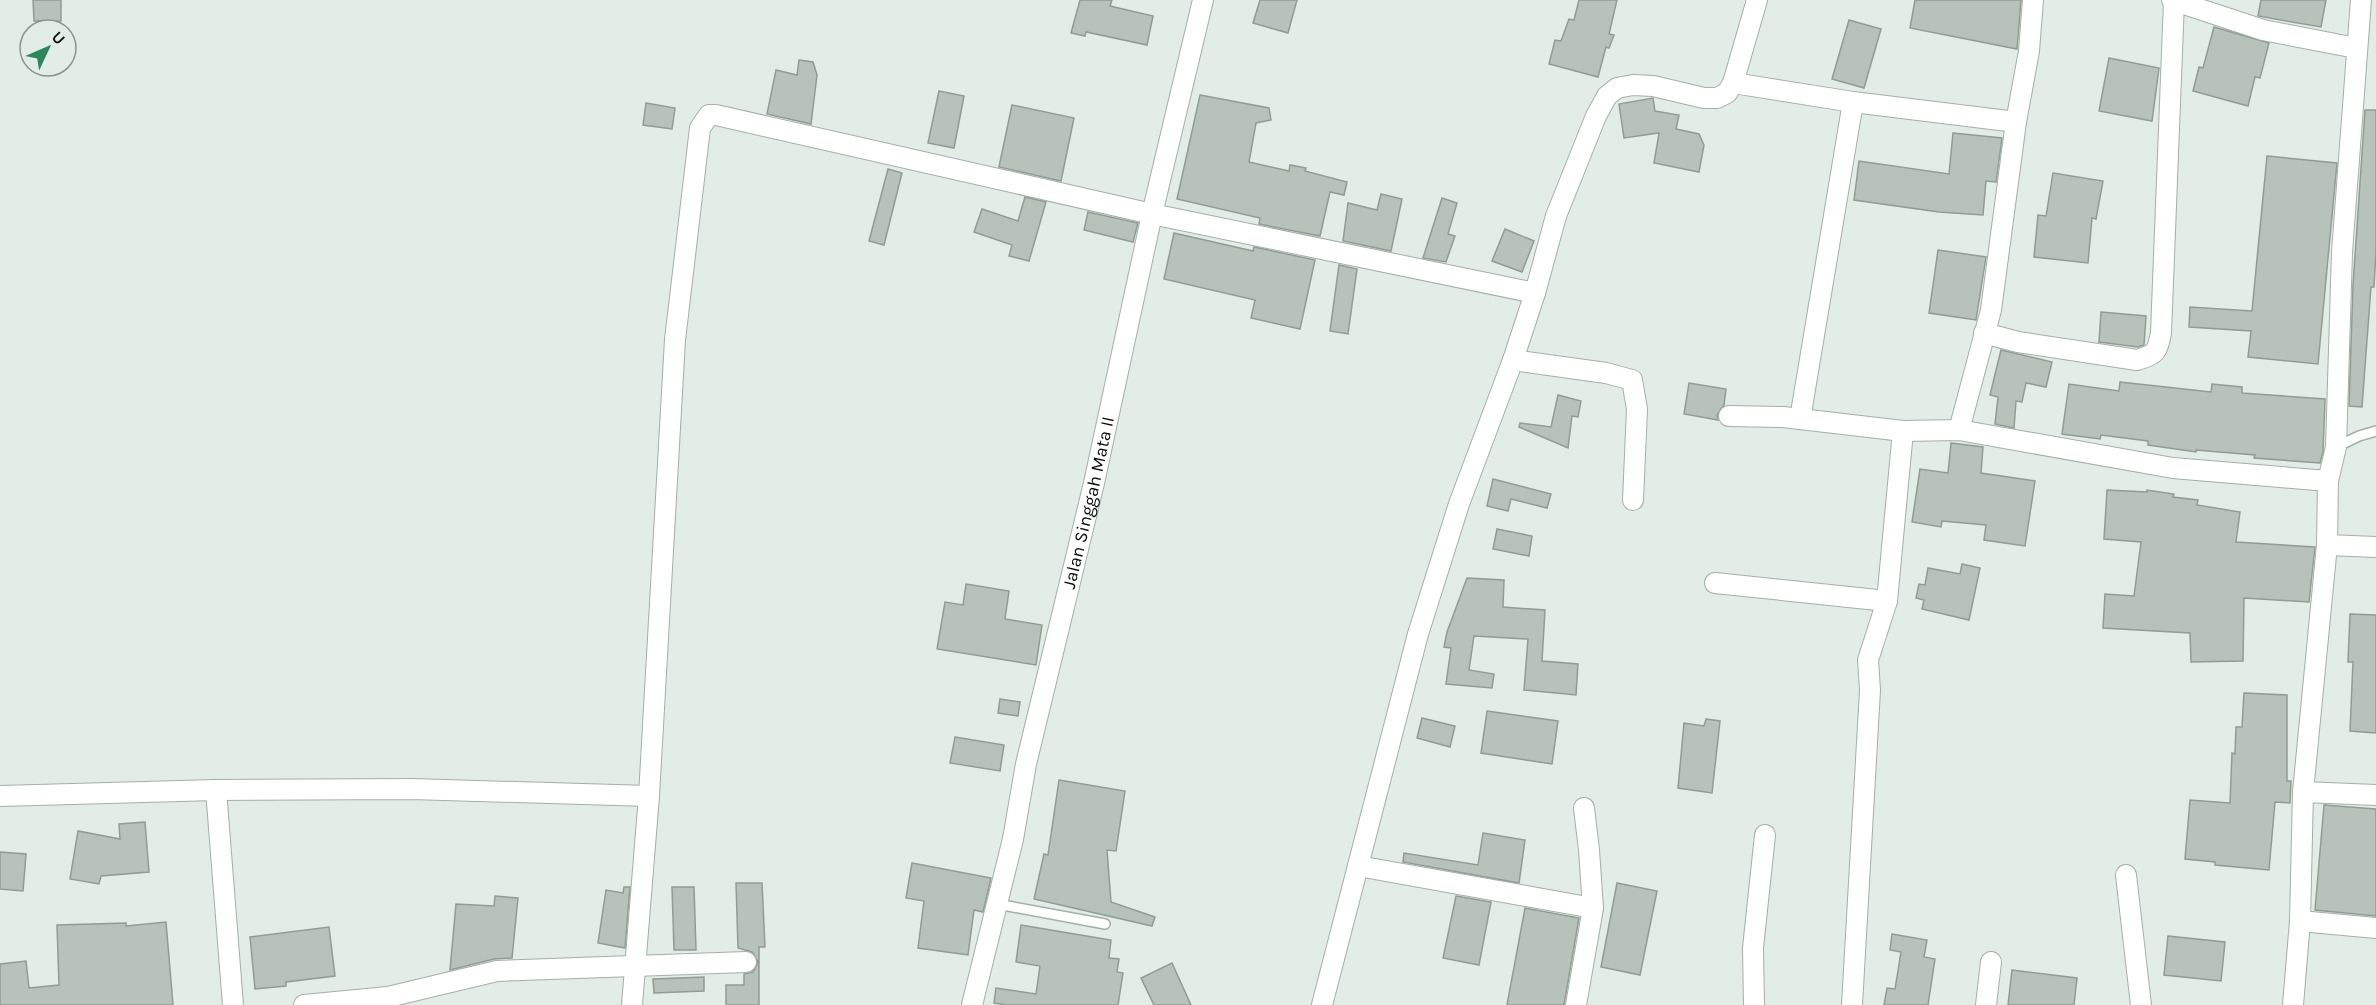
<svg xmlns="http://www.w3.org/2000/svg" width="2376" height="1005" font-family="Karla,sans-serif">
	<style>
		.building { fill: #b6c2ba; stroke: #919c95; stroke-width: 1.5 }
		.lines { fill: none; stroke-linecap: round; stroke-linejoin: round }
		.lane-casing { stroke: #a4afa8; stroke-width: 12 }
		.street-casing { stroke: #a4afa8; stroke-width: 22 }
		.lane { stroke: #fff; stroke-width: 9 }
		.street { stroke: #fff; stroke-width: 20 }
		.labels { text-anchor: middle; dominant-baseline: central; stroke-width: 5; stroke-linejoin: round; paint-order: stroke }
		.street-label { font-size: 18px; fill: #090c0a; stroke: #e1ede6 }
	</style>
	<rect width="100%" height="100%" fill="#e1ede6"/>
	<g class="building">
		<polygon points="33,0 61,0 61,21 34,21"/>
		<polygon points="1080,0 1112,0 1110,6 1153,16 1147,45 1086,32 1085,36 1071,33"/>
		<polygon points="1260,0 1297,0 1288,33 1253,23"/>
		<polygon points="1579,0 1617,0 1609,34 1614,35 1609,48 1606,47 1598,77 1549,64 1555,40 1561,41 1569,19 1574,20"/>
		<polygon points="1915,0 2021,0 2017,49 1910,28"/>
		<polygon points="2261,0 2326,0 2321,27 2258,16"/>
		<polygon points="1849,20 1881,29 1864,88 1832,79"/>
		<polygon points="2214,27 2269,43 2260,78 2255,77 2248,106 2193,91 2199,67 2203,68"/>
		<polygon points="2109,58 2159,68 2152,121 2099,111"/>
		<polygon points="799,60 813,62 817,75 811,124 767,114 776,70 797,75"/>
		<polygon points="939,91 964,96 954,148 928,143"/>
		<polygon points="1200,95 1269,108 1271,120 1256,123 1249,162 1289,171 1290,165 1306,168 1305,171 1347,182 1344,195 1330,192 1320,236 1259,224 1260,218 1177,199"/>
		<polygon points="1653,98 1655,111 1679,115 1676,129 1699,134 1704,145 1699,172 1654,163 1659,133 1624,138 1619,104"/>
		<polygon points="646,103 675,108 672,129 643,125"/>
		<polygon points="1012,105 1074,118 1061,181 999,167"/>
		<polygon points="2365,110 2376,110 2376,253 2374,287 2371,287 2362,407 2349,406 2353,285"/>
		<polygon points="1953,133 2002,138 1996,182 1986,181 1983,215 1939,212 1854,200 1859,161 1949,174"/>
		<polygon points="2267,156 2337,163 2318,364 2248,357 2251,331 2189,327 2190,307 2252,311"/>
		<polygon points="888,169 902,173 884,245 869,241"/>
		<polygon points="2053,173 2103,181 2096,219 2092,218 2088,263 2034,257 2038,215 2046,216"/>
		<polygon points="1381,194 1402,199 1391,251 1343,241 1348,203 1377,210"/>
		<polygon points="1025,197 1046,202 1029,261 1009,256 1012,245 974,232 982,209 1018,221"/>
		<polygon points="1442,198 1457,203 1448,234 1455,236 1446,262 1423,258"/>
		<polygon points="1088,212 1138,223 1133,242 1084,230"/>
		<polygon points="1505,229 1534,241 1522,272 1492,261"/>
		<polygon points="1174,233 1253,251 1254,247 1315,260 1300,329 1251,318 1255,300 1164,279"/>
		<polygon points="1938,250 1986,257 1976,320 1929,313"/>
		<polygon points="1339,265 1357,269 1348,334 1330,331"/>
		<polygon points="2101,312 2146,316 2144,345 2138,347 2099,342"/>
		<polygon points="2001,350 2052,362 2046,387 2026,383 2022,402 2016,401 2014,428 1995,424 1998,397 1990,395"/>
		<polygon points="2120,382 2211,392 2212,384 2242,387 2242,393 2325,399 2323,451 2320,463 2254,458 2255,455 2196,450 2196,452 2148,445 2148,441 2101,435 2100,439 2062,434 2069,384 2119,391"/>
		<polygon points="1689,383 1726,389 1724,405 1717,415 1718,420 1684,414"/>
		<polygon points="1558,395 1581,401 1578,417 1572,416 1568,448 1519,427 1520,423 1551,427"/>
		<polygon points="1951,443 1983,447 1981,473 2035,481 2025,546 1984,540 1986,525 1942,521 1941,527 1912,522 1920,469 1948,473"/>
		<polygon points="1493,479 1551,494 1547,508 1511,499 1508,511 1487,506"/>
		<polygon points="2107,490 2147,492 2147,490 2174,494 2173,497 2198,500 2197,505 2240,512 2236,542 2315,547 2309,602 2244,598 2243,661 2191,662 2190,633 2103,628 2105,594 2134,596 2141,542 2104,539"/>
		<polygon points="1497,529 1532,536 1529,556 1493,549"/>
		<polygon points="1962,564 1980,568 1969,620 1922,609 1924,600 1916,598 1919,584 1925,585 1928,568 1960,574"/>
		<polygon points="1467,578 1504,580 1503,607 1545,610 1542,661 1578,664 1576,695 1524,690 1528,639 1474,636 1469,670 1494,674 1492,688 1446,684 1451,648 1444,647 1447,632"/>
		<polygon points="966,584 1009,591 1005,619 1042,625 1036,665 937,649 945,602 963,605"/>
		<polygon points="2350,614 2376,615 2376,733 2350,731 2353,662 2348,662"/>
		<polygon points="2244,693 2287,695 2287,781 2291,781 2290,803 2275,802 2269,870 2215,865 2215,862 2185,859 2190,800 2230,803 2232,753 2235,754 2236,727 2242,727"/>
		<polygon points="1000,699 1020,702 1018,716 998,713"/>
		<polygon points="1487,711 1558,721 1552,764 1481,753"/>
		<polygon points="1422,718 1455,726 1450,747 1417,738"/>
		<polygon points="1706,719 1720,721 1712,793 1678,788 1684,723 1704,726"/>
		<polygon points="955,737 1004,745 1000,771 950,763"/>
		<polygon points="1059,780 1125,791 1116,851 1107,850 1111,902 1155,917 1152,926 1034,899 1044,854 1048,855"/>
		<polygon points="2324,805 2376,809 2376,916 2315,910"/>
		<polygon points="145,822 149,872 101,876 99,884 70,879 78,831 120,839 119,824"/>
		<polygon points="1483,833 1525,840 1519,883 1403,862 1404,853 1478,865"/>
		<polygon points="0,852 26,854 23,891 0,889"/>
		<polygon points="912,863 991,878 983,912 974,910 968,955 918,948 924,901 906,898"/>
		<polygon points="736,883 762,883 765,947 759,947 759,1005 726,1005 726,985 744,985 744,974 753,972 758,962 752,952 738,948"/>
		<polygon points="1617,883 1657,891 1640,975 1601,967"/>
		<polygon points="624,887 630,887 625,948 598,943 606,890 623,893"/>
		<polygon points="672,887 694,887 696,950 674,950"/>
		<polygon points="495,896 518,898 512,958 494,959 450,970 456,904 494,906"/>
		<polygon points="1456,896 1491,902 1479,965 1443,958"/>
		<polygon points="1525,908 1579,918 1564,1005 1507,1005"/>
		<polygon points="166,922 173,1005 0,1005 0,964 26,961 29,988 59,985 57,925 126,923 126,926"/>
		<polygon points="1021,925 1111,940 1109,958 1119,959 1117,972 1123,973 1118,1005 1007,1005 994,1003 996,988 1036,994 1040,966 1016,962"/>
		<polygon points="329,927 335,976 286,982 286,986 255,989 250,937"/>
		<polygon points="1892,934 1927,940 1924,957 1935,959 1928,1005 1884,1005 1887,988 1895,989 1901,952 1890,950"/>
		<polygon points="2168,936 2225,942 2221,981 2164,975"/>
		<polygon points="1172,963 1191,1005 1154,1005 1141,978"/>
		<polygon points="2012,970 2077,978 2074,1005 2008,1005"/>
		<polygon points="704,977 704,991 654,993 653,979"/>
	</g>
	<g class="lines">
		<defs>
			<g id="lane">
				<polyline points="2336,447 2359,436 2376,431"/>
				<polyline points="997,904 1105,924"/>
			</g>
			<g id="street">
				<polyline points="2172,0 2263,30 2356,48"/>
				<polyline points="1733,83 1853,102 2016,122"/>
				<path d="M 1984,333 L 2018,342 L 2137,360 C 2156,354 2157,353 2161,333 L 2174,1"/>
				<polyline points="1513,360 1606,373 1632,380 1637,409 1633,500"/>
				<polyline points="1729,416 1783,417 1903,431 1959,430 2173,468 2328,481"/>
				<polyline points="1800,419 1853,102"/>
				<polyline points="1959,430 1991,310 2016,122 2029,51 2033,0"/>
				<polyline points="2327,545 2376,547"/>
				<polyline points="1715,583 1887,601"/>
				<polyline points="216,790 233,1005"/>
				<polyline points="2303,792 2376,795"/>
				<polyline points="0,796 216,790 411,789 649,796"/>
				<polyline points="1358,866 1593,908"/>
				<polyline points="2126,875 2141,1005"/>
				<polyline points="2300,921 2376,928"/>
				<polyline points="304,1005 388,997 497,971 746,962"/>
				<polyline points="632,1005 649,796 675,340 700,128 709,115 716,115 1152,214 1535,293"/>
				<path id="s1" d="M 972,1005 L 1013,839 L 1026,764 L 1094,483 L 1152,214 L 1203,0"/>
				<polyline points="1322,1005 1418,634 1459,504 1513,360 1535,293 1556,216 1596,116 1607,96 1617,88 1633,85 1653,86 1704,98 1717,98 1727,93 1733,83 1757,0"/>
				<polyline points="1576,1005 1593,908 1589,850 1584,808"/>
				<polyline points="1754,1005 1753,948 1765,835"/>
				<polyline points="1852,1005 1870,690 1868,660 1887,601 1903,431"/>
				<polyline points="1986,1005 1991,962"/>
				<polyline points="2293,1005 2300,921 2303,792 2327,545 2328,481 2336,447 2342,252 2361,0"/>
			</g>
		</defs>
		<use href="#lane" class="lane-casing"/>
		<use href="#street" class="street-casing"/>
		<use href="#lane" class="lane"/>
		<use href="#street" class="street"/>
	</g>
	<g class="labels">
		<g class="street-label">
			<text stroke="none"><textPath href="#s1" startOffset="516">Jalan Singgah Mata II</textPath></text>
		</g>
	</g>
	<g transform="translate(48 48) rotate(46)"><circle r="28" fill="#e1ede6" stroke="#8b938e" stroke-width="1.5"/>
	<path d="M0-4.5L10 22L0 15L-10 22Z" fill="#2e865b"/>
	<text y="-9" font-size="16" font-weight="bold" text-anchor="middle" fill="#090c0a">U</text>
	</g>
</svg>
